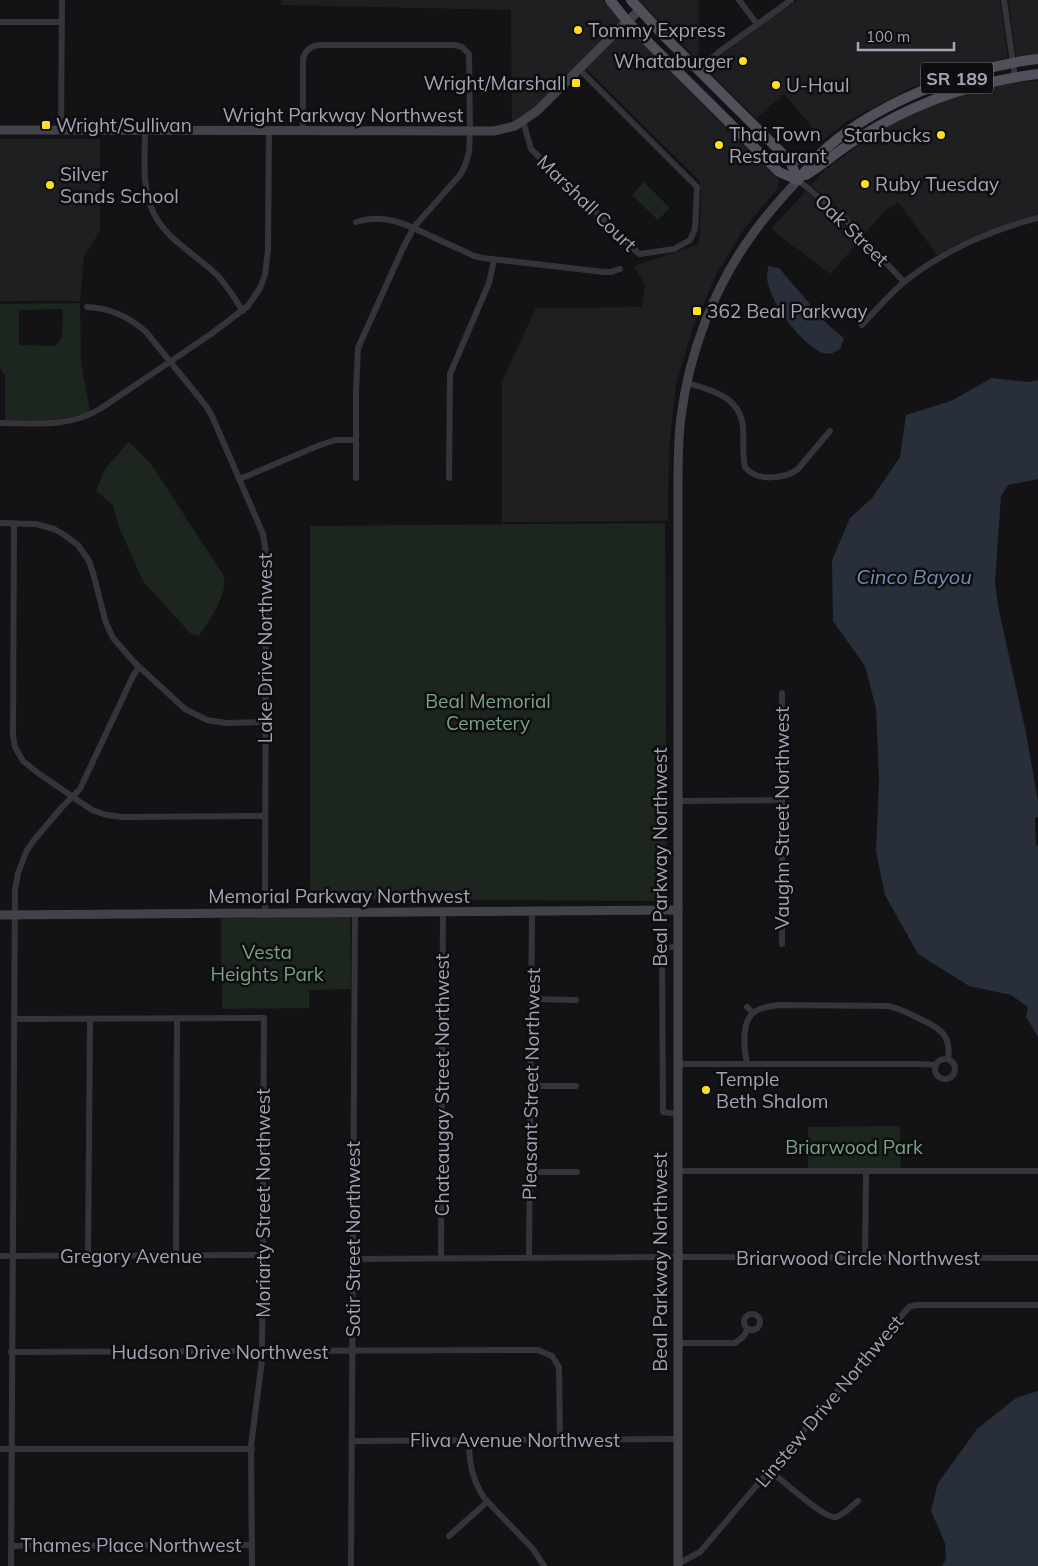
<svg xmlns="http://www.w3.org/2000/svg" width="1038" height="1566" font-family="Mulish,sans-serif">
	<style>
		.built { fill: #1f1f22 }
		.green { fill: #1d251f; fill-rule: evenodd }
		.water { fill: #282f3a }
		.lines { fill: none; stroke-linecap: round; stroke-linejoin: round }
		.street { stroke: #34343a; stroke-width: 6 }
		.secondary { stroke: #42424a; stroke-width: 9 }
		.primary { stroke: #4f5059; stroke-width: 10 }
		.poi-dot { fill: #ffe021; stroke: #0e0e10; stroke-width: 2 }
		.labels { text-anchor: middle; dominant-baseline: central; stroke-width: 5; stroke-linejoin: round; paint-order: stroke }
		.shield { fill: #0e0e10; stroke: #767884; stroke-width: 1 }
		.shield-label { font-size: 18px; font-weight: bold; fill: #a3a5b6 }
		.poi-label { font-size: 19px; fill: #a3a5b6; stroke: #0e0e10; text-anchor: start }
		.street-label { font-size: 19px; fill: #a3a5b6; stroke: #0e0e10 }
		.park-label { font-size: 19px; fill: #79a384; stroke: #0e0e10 }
		.water-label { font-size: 20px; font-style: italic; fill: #778cb5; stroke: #0e0e10 }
	</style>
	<rect width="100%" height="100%" fill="#131315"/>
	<g class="built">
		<polygon points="281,0 603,0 622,21 534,109 512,123 511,10 281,5"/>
		<polygon points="638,0 699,0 699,62 676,37"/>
		<polygon points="798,0 1000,0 1008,58 975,65 913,87 846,122 823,140 784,94 756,118 706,69 722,55 759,26"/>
		<polygon points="1008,0 1038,0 1038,54 1016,57"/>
		<polygon points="627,26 706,108 779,180 779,184 777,189 744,229 716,275 692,330 676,385 669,446 668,521 502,522 502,381 536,308 642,307 645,285 634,266 699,244 701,192 700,181 585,68"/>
		<polygon points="1038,81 1038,215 996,228 956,245 937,255 898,202 882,214 864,235 836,206 811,185 822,172 873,135 920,110 976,90 1020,82"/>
		<polygon points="0,139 100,139 100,231 84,256 80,301 0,301"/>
		<polygon points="806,191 830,210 860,240 830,274 771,229"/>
	</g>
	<g class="green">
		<polygon points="644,182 670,208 658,220 632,195"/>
		<path d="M 80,303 L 81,362 L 90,411 C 62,423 35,420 5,420 L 5,375 L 0,368 L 0,304 ZM 63,309 L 62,338 L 55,346 L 19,345 L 19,310 Z"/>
		<path d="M 129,442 L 151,464 L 224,576 C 227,597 210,619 199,636 L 190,633 L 143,581 L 119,527 L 113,505 L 96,491 L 105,469 Z"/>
		<polygon points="665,523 667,889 664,897 658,901 310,899 310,526"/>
		<polygon points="350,916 351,989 309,990 309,1008 222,1009 221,918"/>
		<polygon points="900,1126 901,1168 808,1169 808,1127"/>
	</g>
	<g class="water">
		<path d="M 768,266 L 779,268 L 827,324 L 844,338 L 840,349 L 831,354 C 828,354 823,353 820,352 C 799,341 769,301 767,278 C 767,274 768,270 768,266 Z"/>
		<polygon points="992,378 1028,382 1038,380 1038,479 1008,485 1001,496 995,582 998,606 1026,733 1038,801 1038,817 1035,818 1036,845 1038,846 1038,1037 1026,1017 1028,1007 1011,995 969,986 918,954 885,895 876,851 879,781 876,708 865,666 833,621 832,560 850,518 872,498 900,457 906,415 951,401"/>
		<polygon points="1038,1391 1038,1566 942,1566 946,1559 945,1543 931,1511 938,1483 977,1429 1016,1398"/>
	</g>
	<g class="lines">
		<g class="street">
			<polyline points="739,0 757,24"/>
			<polyline points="1004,0 1015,77"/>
			<polyline points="0,22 62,22"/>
			<polyline points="699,70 719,52 791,0"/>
			<polyline points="523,121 531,149 638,253 640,254 674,249 690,240 695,229 697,187 579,69"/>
			<polyline points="61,130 62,0"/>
			<path d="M 145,131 C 145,154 142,181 150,204 C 160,237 195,253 218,276 C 228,287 235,299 243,311"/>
			<path d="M 303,131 L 303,59 C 305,51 310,46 319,45 L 455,45 L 462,47 L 469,54 L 470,132 L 469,152 L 465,166 L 460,175 L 414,227 L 403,248 L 358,348 L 356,391 L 356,478"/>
			<polyline points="798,180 843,217 904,282"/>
			<path d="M 356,222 C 385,213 405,224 431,236 C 445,243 460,249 474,256 L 483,258 L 604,272 L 611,272 L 620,269"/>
			<path d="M 87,307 C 111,308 130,317 147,333 L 206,406 L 212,416 L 263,534 L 266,553 L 265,913"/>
			<path d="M 862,325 C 875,311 888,296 903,283 C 941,252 990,230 1038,218"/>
			<path d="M 687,383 C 712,390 741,397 743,428 C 744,441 742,454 745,467 C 756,482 785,479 798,469 L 830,431"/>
			<path d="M 0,423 C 36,423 68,428 100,409 L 211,334 L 248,306 L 260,288 L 265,275 L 268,250 L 269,131"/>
			<polyline points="449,478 450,374 489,283 494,260"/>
			<polyline points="240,479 320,445 336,440 355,440"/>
			<polyline points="0,523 36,524 54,529 63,534 78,545 89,561 93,573 106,623 113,638 134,662 185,709 207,720 226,723 266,722"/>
			<polyline points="14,524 13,736 15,747 23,761 38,773 92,810 107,815 123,817 265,816"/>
			<polyline points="782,693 782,944"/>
			<polyline points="678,801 782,800"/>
			<polyline points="531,999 576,1000"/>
			<polyline points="747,1007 753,1013"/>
			<polyline points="14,1019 264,1018 262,1360 251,1446 252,1566"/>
			<circle cx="945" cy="1069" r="10"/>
			<path d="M 747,1063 C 744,1049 741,1024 753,1013 C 760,1007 771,1006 779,1005 L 888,1006 C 899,1008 908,1013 918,1018 C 938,1027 952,1034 948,1059"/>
			<polyline points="678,1064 920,1064 936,1065"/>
			<polyline points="530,1086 576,1086"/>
			<polyline points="678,1114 663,1112 662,949 678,946"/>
			<polyline points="678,1171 1038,1171"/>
			<polyline points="530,1172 577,1172"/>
			<polyline points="0,1256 263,1255"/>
			<polyline points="88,1256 90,1019"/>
			<polyline points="176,1256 177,1018"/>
			<polyline points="441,1258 443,911"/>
			<polyline points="529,1258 532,911"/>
			<polyline points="865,1258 866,1171"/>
			<polyline points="353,1259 675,1257 1038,1258"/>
			<circle cx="752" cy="1322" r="8"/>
			<polyline points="678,1343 735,1343 743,1337 748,1329"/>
			<polyline points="11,1352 538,1350 552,1356 559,1367 560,1440"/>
			<path d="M 469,1440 C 469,1463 472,1480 485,1499 L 533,1549 L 544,1566"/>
			<polyline points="352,1441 678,1439"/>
			<polyline points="0,1449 252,1449"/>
			<path d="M 770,1471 C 781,1479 825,1520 836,1517 C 844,1515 851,1506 858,1501"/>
			<polyline points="449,1536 487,1502"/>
			<polyline points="11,1546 252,1545"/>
			<polyline points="678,1564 700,1552 909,1307 916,1305 1038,1305"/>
			<polyline points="11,1566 15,890 18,873 27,850 35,839 63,806 80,789 133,676 139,667"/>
			<polyline points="351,1566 355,912"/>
		</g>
		<g class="secondary">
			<polyline points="0,130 494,131 515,126 537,111 624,24 640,10"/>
			<polyline points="0,915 678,910"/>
			<path d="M 678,1566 L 678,485 C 678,462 678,439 681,417 C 689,353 714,287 752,235 C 766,215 782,198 798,180"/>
		</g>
		<g class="primary">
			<polyline points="610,0 627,21 779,172 798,180"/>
			<polyline points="631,0 665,37 790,161 798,180"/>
			<polyline points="787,158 802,160 818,156"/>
			<path d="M 806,175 C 824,164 840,149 859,138 C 913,103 974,82 1038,74"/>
			<path d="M 798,180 C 805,172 811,163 818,156 C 870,105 966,67 1038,59"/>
		</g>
	</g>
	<g class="poi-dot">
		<circle cx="578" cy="30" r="5"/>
		<circle cx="743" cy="61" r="5"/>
		<rect x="571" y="78" width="10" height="10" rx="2.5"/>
		<circle cx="776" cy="85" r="5"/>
		<rect x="41" y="120" width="10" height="10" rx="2.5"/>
		<circle cx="941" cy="135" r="5"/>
		<circle cx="719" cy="145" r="5"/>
		<circle cx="865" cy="184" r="5"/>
		<circle cx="50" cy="185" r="5"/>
		<rect x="692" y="306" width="10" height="10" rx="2.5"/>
		<circle cx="706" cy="1090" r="5"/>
	</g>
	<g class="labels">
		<rect class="shield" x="921" y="62.5" width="72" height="31" rx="4"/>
		<g class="shield-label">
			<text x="957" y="78">SR 189</text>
		</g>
		<g class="poi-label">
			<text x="588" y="30">Tommy Express</text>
			<text x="733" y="61" text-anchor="end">Whataburger</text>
			<text x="566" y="83" text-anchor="end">Wright/Marshall</text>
			<text x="786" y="85">U-Haul</text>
			<text x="56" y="125">Wright/Sullivan</text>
			<text x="729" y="134">Thai Town<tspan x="729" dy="22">Restaurant</tspan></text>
			<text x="931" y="135" text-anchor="end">Starbucks</text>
			<text x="60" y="174">Silver<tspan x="60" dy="22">Sands School</tspan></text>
			<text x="875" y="184">Ruby Tuesday</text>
			<text x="707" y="311">362 Beal Parkway</text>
			<text x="716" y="1079">Temple<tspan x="716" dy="22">Beth Shalom</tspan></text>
		</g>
		<g class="street-label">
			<text x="343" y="115">Wright Parkway Northwest</text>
			<text transform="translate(587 203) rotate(44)">Marshall Court</text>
			<text transform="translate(852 230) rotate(44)">Oak Street</text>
			<text transform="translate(265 648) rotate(-90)">Lake Drive Northwest</text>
			<text transform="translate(782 818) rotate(-90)">Vaughn Street Northwest</text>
			<text transform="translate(660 857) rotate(-90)">Beal Parkway Northwest</text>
			<text x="339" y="896">Memorial Parkway Northwest</text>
			<text transform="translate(531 1084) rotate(-89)">Pleasant Street Northwest</text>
			<text transform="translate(442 1085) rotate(-90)">Chateaugay Street Northwest</text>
			<text transform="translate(263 1203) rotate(-90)">Moriarty Street Northwest</text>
			<text transform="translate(353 1239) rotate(-90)">Sotir Street Northwest</text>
			<text x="131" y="1256">Gregory Avenue</text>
			<text x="858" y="1258">Briarwood Circle Northwest</text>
			<text transform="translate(660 1262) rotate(-90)">Beal Parkway Northwest</text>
			<text x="220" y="1352">Hudson Drive Northwest</text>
			<text transform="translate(829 1401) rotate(-50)">Linstew Drive Northwest</text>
			<text x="515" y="1440">Fliva Avenue Northwest</text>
			<text x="131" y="1545">Thames Place Northwest</text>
		</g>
		<g class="park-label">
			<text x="488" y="701">Beal Memorial<tspan x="488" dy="22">Cemetery</tspan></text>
			<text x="267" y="952">Vesta<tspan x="267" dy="22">Heights Park</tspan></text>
			<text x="854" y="1147">Briarwood Park</text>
		</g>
		<g class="water-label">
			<text x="914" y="576">Cinco Bayou</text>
		</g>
	</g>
	<path d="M858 42v8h96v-8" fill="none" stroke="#a3a5b6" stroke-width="2.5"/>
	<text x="866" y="42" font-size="15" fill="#a3a5b6" stroke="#0e0e10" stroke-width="4" paint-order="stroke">100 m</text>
</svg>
